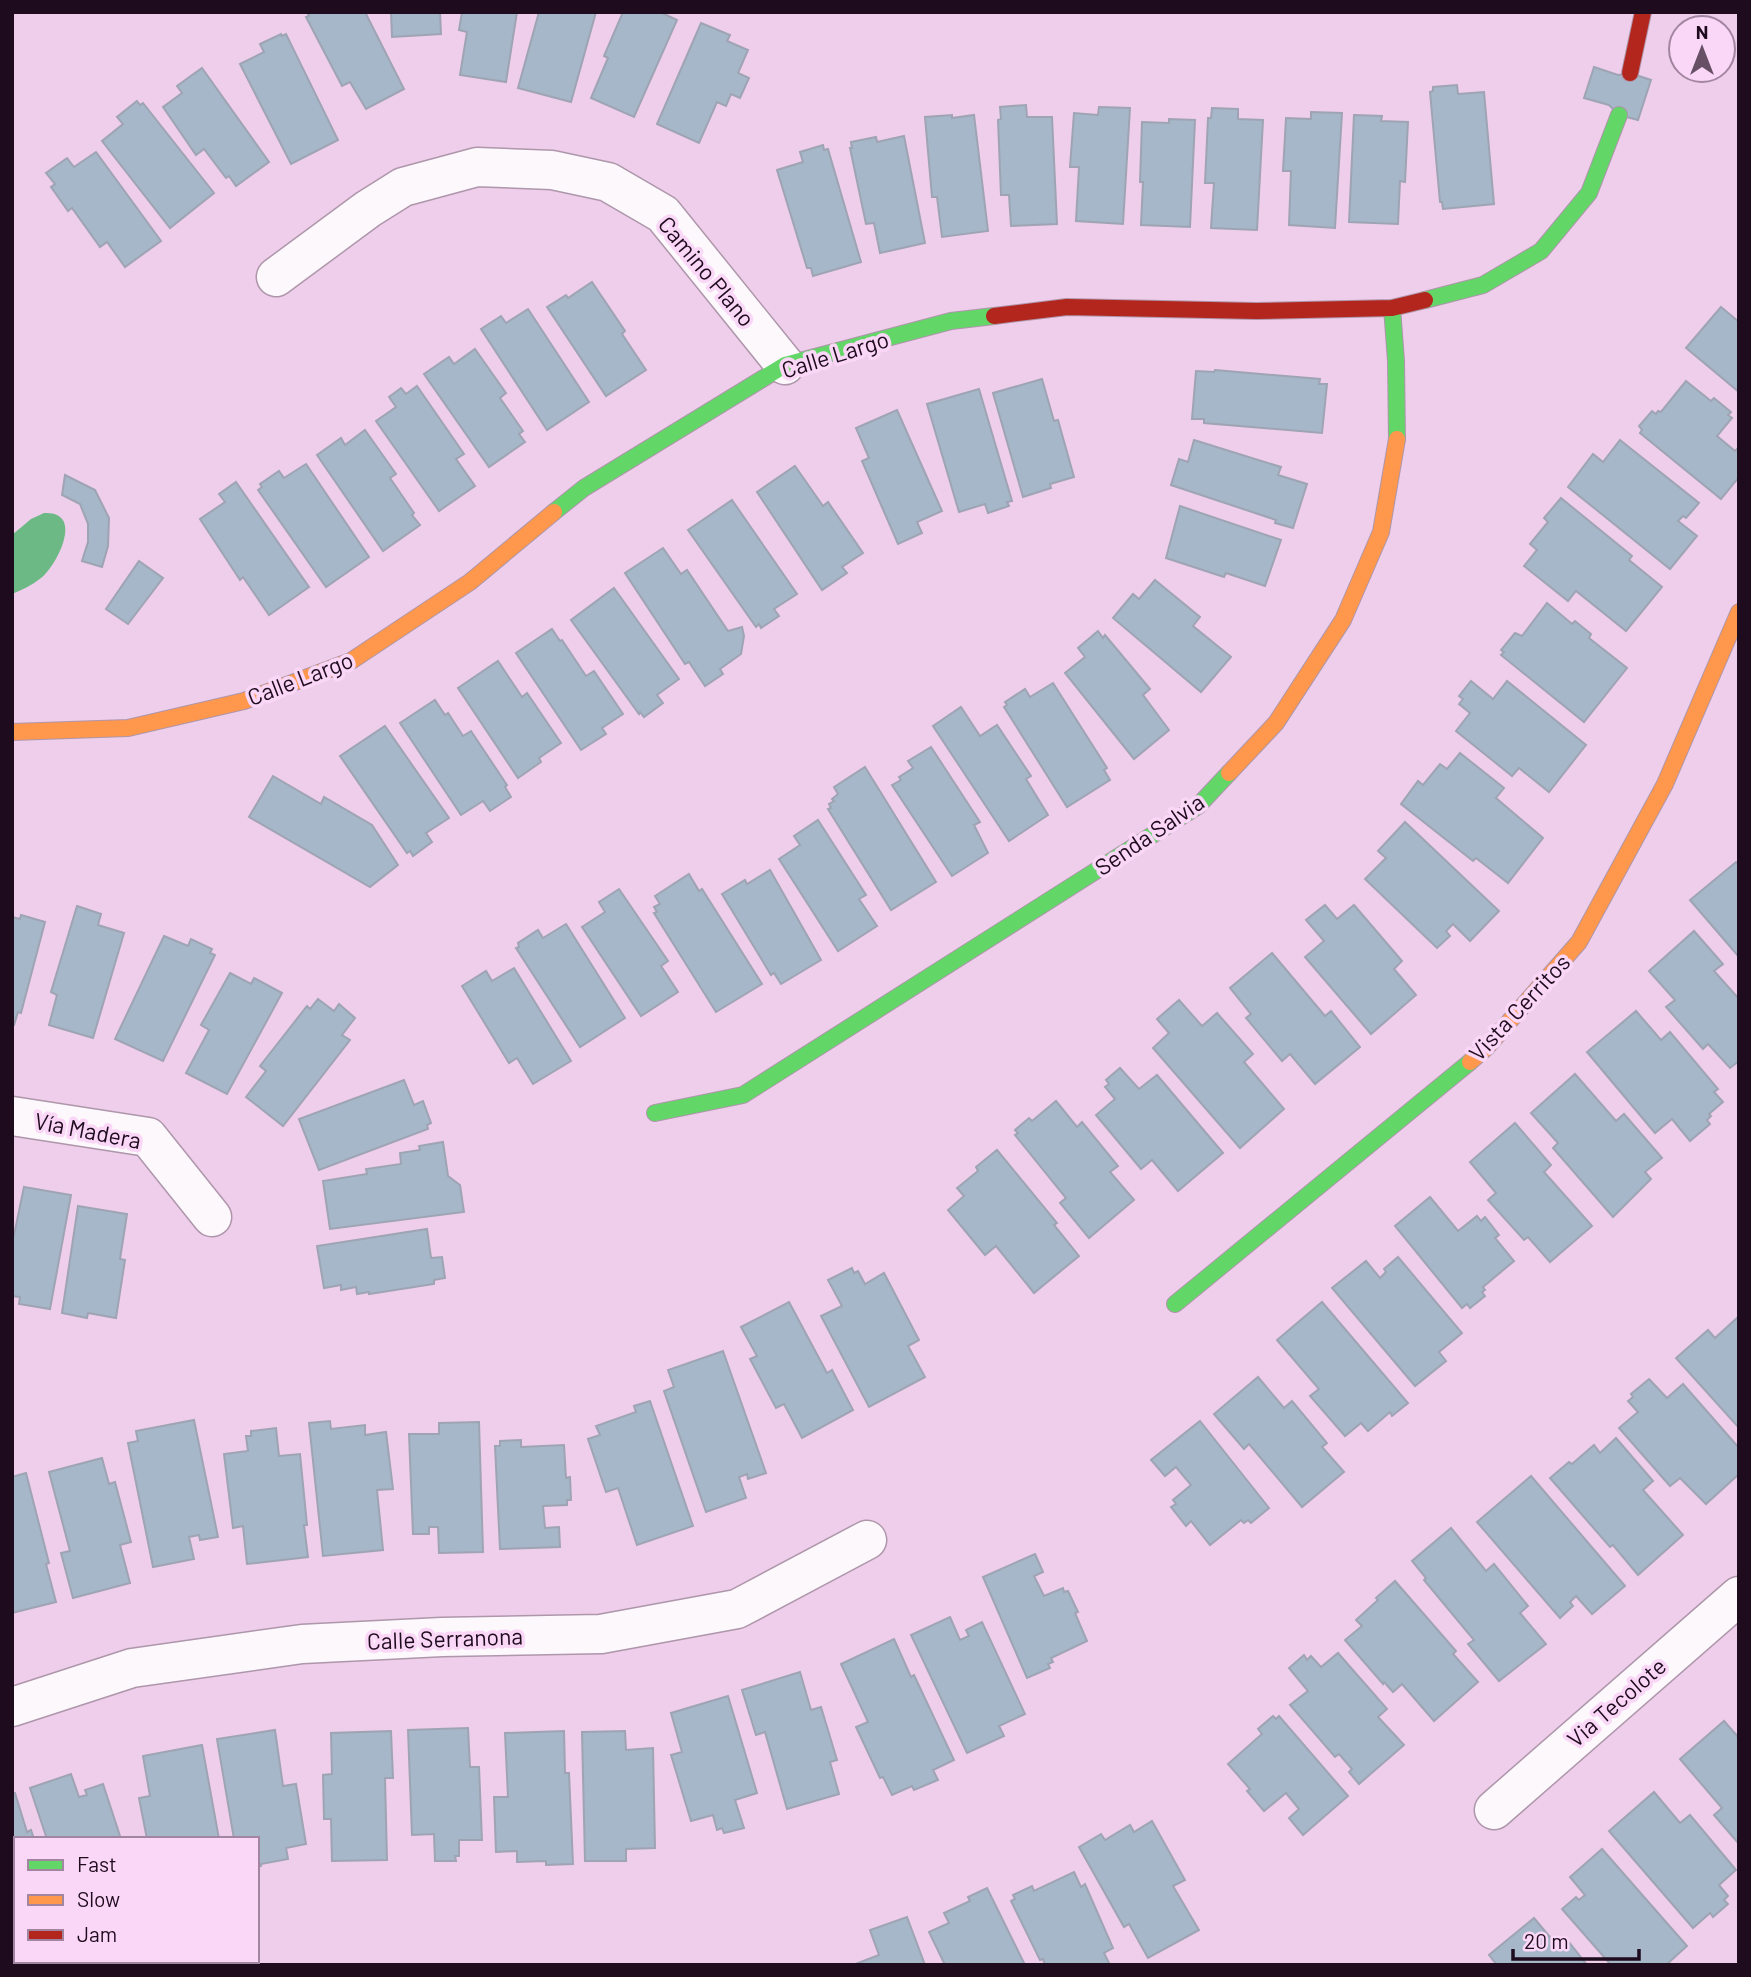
<svg xmlns="http://www.w3.org/2000/svg" width="1751" height="1977" font-family="Barlow,sans-serif">
	<style>
		.water { fill: #6cb985 }
		.building { fill: #a5b7c8; stroke: #9fa4b4; stroke-width: 2 }
		.lines { fill: none; stroke-linecap: round; stroke-linejoin: round }
		.street-casing { stroke: #ae96ab; stroke-width: 41 }
		.fast-casing { stroke: #ae96ab; stroke-width: 18 }
		.slow-casing { stroke: #ae96ab; stroke-width: 18 }
		.jam-casing { stroke: #ae96ab; stroke-width: 18 }
		.street { stroke: #fcf8fc; stroke-width: 38 }
		.fast { stroke: #63d668; stroke-width: 16 }
		.slow { stroke: #ff974d; stroke-width: 16 }
		.jam { stroke: #b3261e; stroke-width: 16 }
		.labels { text-anchor: middle; dominant-baseline: central; stroke-width: 7; stroke-linejoin: round; paint-order: stroke }
		.street-label { font-size: 23px; fill: #1f0b1e; stroke: #fad7f7 }
	</style>
	<rect width="100%" height="100%" fill="#eeceea"/>
	<path class="water" d="M 44,513 C 85,511 57,565 41,578 C 32,585 22,590 12,594 L 12,535 L 31,519 Z"/>
	<g class="building">
		<polygon points="307,12 365,12 404,89 366,109 350,82 342,86 306,17 309,16"/>
		<polygon points="391,12 440,12 441,34 392,37"/>
		<polygon points="462,12 517,12 506,82 460,75 467,32 459,30"/>
		<polygon points="539,12 596,12 571,102 518,88"/>
		<polygon points="623,12 660,12 677,20 634,117 591,98 608,58 604,56"/>
		<polygon points="701,23 730,35 727,41 748,50 738,73 749,78 740,98 731,94 726,106 717,102 699,143 657,124"/>
		<polygon points="281,34 282,36 286,34 338,140 291,164 240,64 264,52 260,44"/>
		<polygon points="1594,67 1618,75 1630,73 1651,80 1638,120 1619,115 1609,105 1584,98"/>
		<polygon points="202,68 269,162 236,186 229,176 226,178 204,149 196,155 163,107 182,93 177,86"/>
		<polygon points="1457,85 1458,94 1484,92 1494,204 1443,209 1442,202 1440,202 1430,92 1433,91 1433,87"/>
		<polygon points="137,101 140,105 143,103 214,193 170,228 102,141 123,124 117,117"/>
		<polygon points="1026,105 1027,117 1052,117 1057,224 1011,226 1009,195 1001,195 998,120 1001,119 1000,107"/>
		<polygon points="1099,107 1130,108 1123,224 1076,221 1079,167 1070,167 1074,113 1098,115"/>
		<polygon points="1212,108 1238,109 1238,119 1263,120 1257,230 1211,228 1214,183 1205,183 1208,118 1211,118"/>
		<polygon points="1311,112 1342,113 1335,228 1289,225 1291,171 1283,171 1286,118 1311,119"/>
		<polygon points="952,115 952,118 974,115 988,231 942,237 937,197 932,197 925,117"/>
		<polygon points="1354,115 1382,116 1381,121 1408,122 1405,182 1400,181 1398,224 1349,222"/>
		<polygon points="1169,119 1195,120 1190,227 1141,225 1143,182 1140,182 1142,122 1169,123"/>
		<polygon points="904,136 925,243 880,253 874,223 866,224 850,148 852,148 851,142 876,137 877,142"/>
		<polygon points="823,145 824,150 828,149 861,262 813,276 811,268 807,268 777,170 803,162 800,152"/>
		<polygon points="96,152 161,241 125,267 107,242 100,247 72,208 68,211 51,187 55,184 46,173 67,158 74,167"/>
		<polygon points="592,282 625,331 622,334 646,370 606,396 547,307 566,295 568,298"/>
		<polygon points="1721,307 1739,322 1739,392 1686,348"/>
		<polygon points="528,309 589,402 547,430 481,329 501,316 506,323"/>
		<polygon points="475,349 506,393 500,398 523,431 519,434 525,442 489,467 424,374 449,357 454,364"/>
		<polygon points="1215,370 1320,379 1319,384 1327,384 1322,433 1204,423 1204,419 1192,419 1196,371 1214,372"/>
		<polygon points="1042,379 1054,421 1058,420 1074,477 1050,484 1051,488 1023,497 993,393"/>
		<polygon points="1686,381 1711,401 1714,398 1731,412 1728,415 1732,418 1717,436 1735,451 1739,447 1739,477 1721,499 1640,433 1642,430 1639,426 1652,411 1656,414 1658,411 1661,412"/>
		<polygon points="417,386 464,454 456,459 475,486 439,511 376,421 396,407 389,397 401,388 406,394"/>
		<polygon points="979,389 1012,501 1007,502 1009,506 988,513 985,504 959,512 927,404"/>
		<polygon points="897,410 942,511 917,522 922,533 898,544 862,461 869,458 856,428"/>
		<polygon points="365,430 396,474 390,478 414,513 412,515 420,525 383,551 317,455 341,438 345,445"/>
		<polygon points="1194,440 1281,467 1278,475 1307,484 1293,528 1275,523 1276,520 1171,485 1179,459 1188,462"/>
		<polygon points="1620,440 1699,503 1686,518 1683,516 1678,521 1697,536 1670,569 1568,487 1593,454 1603,462"/>
		<polygon points="306,464 369,557 326,587 258,490 262,487 260,484 279,471 284,478"/>
		<polygon points="795,466 823,506 828,502 863,553 842,567 847,573 822,590 757,492"/>
		<polygon points="65,475 95,490 109,518 108,546 102,567 82,561 88,542 88,524 80,504 62,495"/>
		<polygon points="236,482 309,587 269,615 243,577 240,580 200,519 225,502 219,494"/>
		<polygon points="1561,498 1632,556 1629,560 1662,587 1626,631 1576,591 1568,601 1524,566 1537,550 1530,544 1548,522 1544,518"/>
		<polygon points="732,500 797,594 774,609 779,616 761,628 759,624 756,627 688,530"/>
		<polygon points="1180,506 1281,540 1265,586 1226,573 1224,577 1166,558"/>
		<polygon points="663,548 681,574 687,570 728,631 742,627 744,636 741,654 720,669 723,674 705,686 689,662 685,664 625,573"/>
		<polygon points="139,561 163,578 128,624 106,609"/>
		<polygon points="1155,580 1200,617 1193,626 1231,657 1201,692 1113,618 1133,594 1139,599"/>
		<polygon points="614,588 679,679 657,695 663,703 644,717 640,712 639,714 571,620"/>
		<polygon points="1547,603 1572,624 1575,621 1591,634 1589,638 1627,668 1584,722 1501,655 1504,652 1501,650 1515,633 1522,636"/>
		<polygon points="552,629 560,641 562,640 586,676 594,671 623,714 602,728 606,734 581,750 516,653"/>
		<polygon points="1098,631 1103,638 1105,635 1150,689 1143,695 1169,730 1134,759 1065,673 1085,657 1078,648"/>
		<polygon points="498,661 522,697 527,693 561,743 539,758 541,762 518,778 458,688"/>
		<polygon points="1471,681 1493,699 1507,681 1586,745 1549,792 1519,768 1512,776 1456,731 1470,713 1459,704 1463,699 1459,696"/>
		<polygon points="1053,683 1107,768 1104,770 1110,780 1067,807 1004,707 1007,705 1005,702 1025,689 1030,697"/>
		<polygon points="435,700 445,715 448,713 463,736 471,731 507,785 505,787 511,797 490,811 483,801 461,815 400,723"/>
		<polygon points="961,707 980,736 997,725 1031,776 1026,779 1048,815 1009,841 933,726"/>
		<polygon points="385,726 449,818 426,833 432,842 413,856 410,851 407,853 340,756"/>
		<polygon points="931,747 980,822 974,825 988,853 952,876 892,785 901,780 899,777 913,768 908,761"/>
		<polygon points="1460,753 1504,788 1496,798 1543,838 1508,883 1476,858 1473,861 1401,804 1418,781 1423,785 1440,764 1447,769"/>
		<polygon points="865,767 936,882 891,910 828,809 831,808 829,804 834,801 832,799 838,794 834,787"/>
		<polygon points="273,776 321,804 324,797 372,825 398,865 370,887 249,817"/>
		<polygon points="818,820 866,895 859,899 877,926 838,951 779,859 800,845 794,836"/>
		<polygon points="1405,822 1499,911 1470,941 1453,924 1446,931 1450,936 1437,948 1365,879 1386,858 1378,851"/>
		<polygon points="1736,862 1739,865 1739,957 1690,900"/>
		<polygon points="770,870 821,960 781,984 774,973 771,975 722,894 745,880 747,884"/>
		<polygon points="689,874 699,891 702,889 762,984 716,1012 654,913 657,912 654,907 660,904 655,896"/>
		<polygon points="619,889 668,961 661,966 678,992 641,1016 582,927 605,912 599,902"/>
		<polygon points="1325,905 1337,919 1354,905 1402,961 1394,969 1416,995 1371,1034 1305,957 1324,941 1306,920"/>
		<polygon points="77,906 101,914 98,925 124,933 93,1038 49,1025 57,995 51,992"/>
		<polygon points="21,915 45,922 21,1013 18,1012 14,1025 12,1025 12,917 20,919"/>
		<polygon points="566,924 625,1018 580,1047 516,948 519,947 518,943 538,930 543,938"/>
		<polygon points="1694,931 1723,964 1714,971 1739,999 1739,1061 1730,1068 1708,1044 1703,1049 1666,1007 1675,1000 1649,971"/>
		<polygon points="164,936 188,946 191,939 212,949 210,953 215,955 163,1061 115,1039"/>
		<polygon points="1272,953 1325,1016 1331,1011 1360,1047 1315,1084 1290,1054 1282,1061 1246,1018 1251,1014 1230,988"/>
		<polygon points="514,968 571,1061 533,1084 517,1058 509,1063 462,986 486,971 492,981"/>
		<polygon points="230,973 251,984 254,978 282,993 227,1094 186,1073 209,1030 201,1025"/>
		<polygon points="318,999 334,1011 339,1004 355,1018 342,1035 350,1040 283,1126 246,1097 266,1071 260,1066 307,1006 310,1009"/>
		<polygon points="1179,1000 1202,1026 1217,1013 1253,1054 1244,1062 1284,1109 1240,1148 1153,1048 1169,1033 1157,1019"/>
		<polygon points="1636,1011 1661,1040 1670,1032 1718,1089 1714,1092 1723,1102 1709,1114 1711,1116 1707,1120 1710,1124 1690,1141 1672,1119 1655,1133 1587,1052"/>
		<polygon points="1120,1068 1139,1089 1157,1075 1223,1153 1178,1191 1152,1160 1141,1169 1096,1115 1115,1099 1105,1087 1109,1084 1106,1080"/>
		<polygon points="1575,1074 1616,1121 1624,1114 1662,1158 1645,1172 1651,1179 1613,1217 1553,1148 1558,1143 1531,1113"/>
		<polygon points="404,1080 414,1105 423,1101 431,1123 427,1125 428,1129 319,1170 299,1119"/>
		<polygon points="1056,1101 1077,1127 1082,1122 1118,1166 1110,1172 1134,1200 1089,1238 1060,1203 1066,1198 1015,1135 1018,1133 1015,1130 1029,1118 1032,1121"/>
		<polygon points="1515,1123 1551,1165 1544,1172 1592,1226 1550,1262 1528,1237 1524,1240 1488,1200 1496,1193 1470,1162"/>
		<polygon points="443,1142 448,1176 460,1185 464,1212 330,1229 323,1181 367,1174 366,1169 401,1164 400,1153 420,1150 419,1146"/>
		<polygon points="997,1150 1057,1223 1054,1225 1079,1256 1034,1293 996,1246 985,1255 948,1210 964,1196 957,1188 978,1171 976,1167"/>
		<polygon points="24,1187 71,1195 50,1309 19,1304 20,1297 12,1296 12,1234 14,1235"/>
		<polygon points="1430,1197 1458,1231 1477,1216 1481,1221 1485,1217 1499,1235 1495,1238 1514,1261 1483,1287 1485,1290 1482,1292 1485,1296 1470,1308 1467,1304 1462,1308 1395,1226"/>
		<polygon points="78,1206 127,1214 120,1259 125,1260 116,1318 88,1313 87,1318 62,1313"/>
		<polygon points="427,1229 431,1258 442,1257 445,1278 434,1280 434,1284 369,1294 369,1292 357,1294 356,1287 341,1290 341,1285 324,1288 317,1246"/>
		<polygon points="1398,1257 1462,1333 1439,1352 1446,1361 1415,1386 1332,1288 1366,1261 1380,1278 1386,1272 1384,1269"/>
		<polygon points="852,1268 854,1273 858,1271 865,1284 884,1273 919,1340 908,1346 925,1377 869,1407 821,1316 842,1306 828,1280"/>
		<polygon points="789,1302 827,1373 832,1370 853,1410 802,1438 784,1404 776,1408 750,1359 757,1356 741,1327"/>
		<polygon points="1322,1302 1408,1403 1392,1416 1390,1412 1368,1431 1361,1423 1345,1436 1310,1396 1319,1389 1277,1340"/>
		<polygon points="1737,1318 1739,1320 1739,1428 1676,1358 1708,1330 1715,1338"/>
		<polygon points="723,1351 766,1473 748,1479 747,1474 739,1477 746,1498 706,1512 664,1391 674,1387 668,1370"/>
		<polygon points="1258,1377 1284,1408 1292,1401 1327,1443 1322,1447 1344,1472 1302,1507 1249,1444 1244,1449 1214,1414"/>
		<polygon points="1649,1379 1667,1398 1683,1384 1739,1448 1739,1474 1706,1504 1680,1478 1670,1486 1619,1428 1638,1412 1628,1401 1633,1397 1631,1394"/>
		<polygon points="650,1401 693,1526 637,1545 618,1488 606,1492 588,1439 600,1435 596,1426 636,1412 634,1406"/>
		<polygon points="194,1420 218,1537 200,1540 199,1535 189,1537 194,1559 153,1567 128,1443 138,1441 136,1431"/>
		<polygon points="330,1421 331,1429 365,1425 365,1435 386,1432 393,1489 377,1490 383,1550 323,1556 309,1423"/>
		<polygon points="1200,1421 1269,1508 1251,1523 1248,1520 1244,1523 1241,1520 1210,1545 1191,1521 1186,1526 1171,1507 1176,1504 1173,1500 1191,1485 1176,1467 1165,1476 1151,1460"/>
		<polygon points="479,1422 483,1552 439,1553 438,1527 429,1527 429,1534 413,1534 409,1434 439,1434 439,1423"/>
		<polygon points="276,1428 279,1456 300,1454 307,1525 304,1525 308,1557 247,1564 243,1526 233,1528 224,1454 248,1451 246,1436 251,1436 251,1431"/>
		<polygon points="1616,1438 1653,1481 1643,1490 1683,1535 1638,1575 1613,1545 1610,1547 1550,1478 1569,1462 1572,1464 1594,1445 1600,1453"/>
		<polygon points="521,1440 521,1447 564,1445 566,1478 570,1477 571,1500 567,1500 567,1505 543,1506 545,1528 559,1527 560,1547 500,1549 495,1446 500,1446 500,1441"/>
		<polygon points="102,1458 109,1484 115,1482 131,1542 120,1545 130,1583 73,1598 61,1553 70,1551 49,1472"/>
		<polygon points="26,1473 49,1563 46,1564 56,1602 12,1613 12,1477"/>
		<polygon points="1531,1476 1625,1586 1592,1614 1576,1596 1570,1602 1573,1606 1560,1618 1477,1522"/>
		<polygon points="1451,1528 1486,1571 1494,1564 1528,1606 1520,1613 1546,1644 1499,1681 1468,1644 1474,1640 1424,1580 1426,1578 1412,1561"/>
		<polygon points="1035,1554 1043,1572 1034,1576 1044,1596 1063,1588 1064,1592 1068,1591 1078,1612 1075,1613 1087,1641 1051,1658 1053,1662 1048,1664 1050,1668 1027,1678 983,1577"/>
		<polygon points="1395,1581 1456,1651 1453,1654 1478,1682 1434,1721 1402,1684 1393,1692 1384,1682 1383,1684 1345,1640 1362,1626 1356,1620 1378,1600 1376,1598"/>
		<polygon points="950,1617 960,1640 969,1636 966,1630 982,1622 1025,1714 999,1726 1004,1736 967,1753 911,1635"/>
		<polygon points="894,1639 911,1677 914,1675 954,1760 933,1770 938,1780 914,1790 912,1786 892,1795 883,1777 880,1778 856,1727 868,1722 841,1664"/>
		<polygon points="1338,1653 1387,1709 1378,1717 1404,1745 1359,1784 1349,1772 1352,1769 1339,1754 1335,1757 1290,1705 1308,1691 1289,1668 1304,1655 1307,1660 1311,1656 1321,1667"/>
		<polygon points="800,1672 811,1710 821,1707 837,1760 830,1762 839,1794 787,1809 765,1732 756,1735 742,1690"/>
		<polygon points="728,1696 757,1793 735,1800 744,1828 724,1833 722,1828 717,1830 713,1815 691,1821 671,1755 682,1752 671,1713"/>
		<polygon points="1273,1716 1276,1719 1279,1716 1348,1796 1303,1835 1289,1818 1299,1809 1286,1793 1264,1811 1247,1791 1250,1789 1228,1764 1262,1734 1258,1729"/>
		<polygon points="1724,1721 1739,1738 1739,1844 1714,1815 1722,1808 1680,1759"/>
		<polygon points="468,1728 470,1767 479,1767 482,1840 459,1840 459,1856 455,1856 456,1861 435,1861 434,1834 412,1835 408,1730"/>
		<polygon points="275,1730 283,1786 296,1784 306,1844 286,1848 288,1859 261,1864 261,1866 257,1867 257,1839 234,1839 217,1739"/>
		<polygon points="391,1731 393,1778 385,1778 387,1860 332,1861 331,1819 324,1819 323,1775 332,1774 331,1733"/>
		<polygon points="564,1731 565,1773 569,1773 573,1864 546,1865 546,1861 517,1862 517,1851 496,1852 494,1797 508,1797 505,1733"/>
		<polygon points="625,1731 626,1750 653,1748 655,1848 626,1849 626,1861 585,1861 582,1732"/>
		<polygon points="202,1745 219,1839 147,1839 139,1798 150,1796 143,1756"/>
		<polygon points="71,1774 79,1797 87,1795 85,1790 103,1784 121,1839 47,1839 30,1788"/>
		<polygon points="1654,1792 1680,1823 1690,1815 1736,1870 1719,1885 1728,1896 1724,1900 1728,1904 1713,1917 1710,1913 1693,1928 1609,1831"/>
		<polygon points="15,1793 27,1832 31,1830 34,1839 16,1839 16,1927 12,1928 12,1794"/>
		<polygon points="1152,1821 1185,1880 1173,1886 1199,1930 1148,1958 1129,1924 1124,1927 1079,1847 1101,1834 1105,1840 1130,1825 1134,1832"/>
		<polygon points="1602,1849 1687,1946 1666,1965 1611,1965 1562,1909 1576,1897 1579,1900 1585,1895 1570,1877"/>
		<polygon points="1074,1872 1081,1887 1085,1884 1113,1948 1104,1953 1110,1965 1045,1965 1043,1959 1040,1960 1011,1901 1015,1899 1013,1895 1032,1886 1034,1891"/>
		<polygon points="987,1888 1025,1965 945,1965 929,1932 949,1923 944,1913 970,1901 968,1897"/>
		<polygon points="907,1917 925,1965 853,1965 879,1955 870,1930"/>
		<polygon points="1534,1918 1559,1948 1568,1941 1587,1965 1497,1965 1489,1955"/>
	</g>
	<g class="lines">
		<defs>
			<g id="street">
				<polyline points="276,277 368,209 403,187 477,167 552,170 608,182 663,214 785,365"/>
				<polyline points="12,1116 148,1137 212,1217"/>
				<polyline points="12,1707 132,1668 302,1644 442,1637 601,1634 737,1609 867,1540"/>
				<polyline points="1494,1810 1739,1596"/>
			</g>
			<g id="fast">
				<polyline points="1425,300 1483,285 1541,251 1589,193 1619,115"/>
				<polyline points="1392,308 1396,361 1397,439"/>
				<polyline points="554,512 584,488 785,365 951,321 994,316"/>
				<polyline points="655,1113 743,1095 1198,806 1229,773"/>
				<polyline points="1175,1304 1470,1062"/>
			</g>
			<g id="slow">
				<polyline points="12,732 128,728 244,701 351,661 470,582 554,512"/>
				<polyline points="1229,773 1276,723 1343,620 1381,532 1397,439"/>
				<polyline points="1470,1062 1486,1048 1579,942 1665,784 1739,612"/>
			</g>
			<g id="jam">
				<polyline points="1630,73 1643,12"/>
				<polyline points="994,316 1067,307 1256,311 1392,308 1425,300"/>
			</g>
		</defs>
		<use href="#street" class="street-casing"/>
		<use href="#fast" class="fast-casing"/>
		<use href="#slow" class="slow-casing"/>
		<use href="#jam" class="jam-casing"/>
		<use href="#street" class="street"/>
		<use href="#fast" class="fast"/>
		<use href="#slow" class="slow"/>
		<use href="#jam" class="jam"/>
	</g>
	<g class="labels">
		<g class="street-label">
			<text transform="translate(707 271) rotate(50)">Camino Plano</text>
			<text transform="translate(835 354) rotate(-17)">Calle Largo</text>
			<text transform="translate(300 678) rotate(-21)">Calle Largo</text>
			<text transform="translate(1149 834) rotate(-34)">Senda Salvia</text>
			<text transform="translate(1519 1007) rotate(-47)">Vista Cerritos</text>
			<text transform="translate(88 1130) rotate(11)">Vía Madera</text>
			<text transform="translate(445 1638) rotate(-2)">Calle Serranona</text>
			<text transform="translate(1616 1702) rotate(-41)">Via Tecolote</text>
		</g>
	</g>
	<rect width="1751" height="1977" fill="none" stroke="#1f0b1e" stroke-width="28"/>
	<rect x="14" y="1837" width="245" height="126" fill="#fad7f7" stroke="#a285a0" stroke-width="2"/>
	<rect x="28" y="1860" width="35" height="10" fill="#63d668" stroke="#a285a0" stroke-width="2"/>
	<text x="77" y="1872" font-size="21" fill="#1f0b1e">Fast</text>
	<rect x="28" y="1895" width="35" height="10" fill="#ff974d" stroke="#a285a0" stroke-width="2"/>
	<text x="77" y="1907" font-size="21" fill="#1f0b1e">Slow</text>
	<rect x="28" y="1930" width="35" height="10" fill="#b3261e" stroke="#a285a0" stroke-width="2"/>
	<text x="77" y="1942" font-size="21" fill="#1f0b1e">Jam</text>
	<g transform="translate(1702 49)"><circle r="33" fill="#fad7f7" stroke="#a285a0" stroke-width="2"/>
	<path d="M0-5L12 26L0 18L-12 26Z" fill="#674f65"/>
	<text y="-10" font-size="19" font-weight="bold" text-anchor="middle" fill="#1f0b1e">N</text>
	</g>
	<path d="M1513 1949v10h126v-10" fill="none" stroke="#1f0b1e" stroke-width="3.5"/>
	<text x="1524" y="1949" font-size="21" fill="#1f0b1e" stroke="#fad7f7" stroke-width="5" paint-order="stroke">20 m</text>
</svg>
